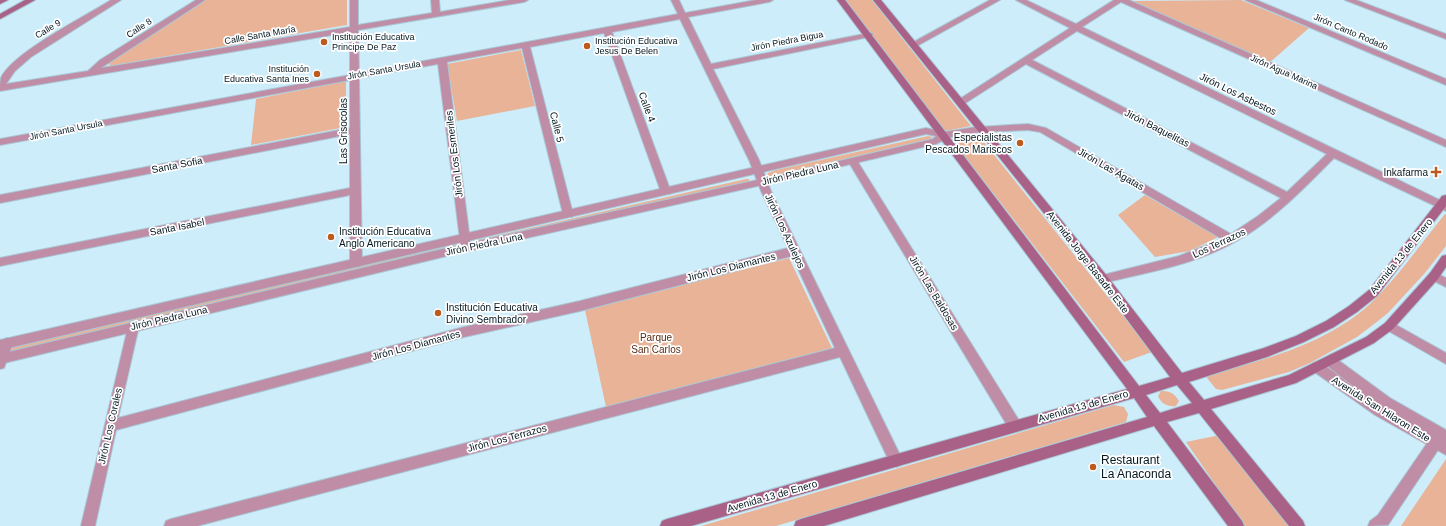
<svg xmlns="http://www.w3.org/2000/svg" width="1446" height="526" font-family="Helvetica,sans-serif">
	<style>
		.green { fill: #e9b398 }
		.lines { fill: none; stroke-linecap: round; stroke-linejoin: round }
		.minor-casing { stroke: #a9c7d4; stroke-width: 2 }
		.tertiary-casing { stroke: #a9c7d4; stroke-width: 2 }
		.secondary-casing { stroke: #a9c7d4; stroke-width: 2 }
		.minor { fill: #c08da6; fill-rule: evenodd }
		.tertiary { fill: #c08da6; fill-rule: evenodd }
		.secondary { fill: #a96187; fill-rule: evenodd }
		.poi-dot { fill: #bd5b1f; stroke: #fff; stroke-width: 1.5 }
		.labels { text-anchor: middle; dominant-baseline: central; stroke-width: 3.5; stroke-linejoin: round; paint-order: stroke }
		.far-street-label { font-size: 9px; fill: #031820; stroke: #fff }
		.far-poi-label { font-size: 9px; fill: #031820; stroke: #fff; text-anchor: start }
		.street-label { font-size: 10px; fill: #031820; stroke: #fff }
		.poi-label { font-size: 10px; fill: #031820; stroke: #fff; text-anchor: end }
		.park-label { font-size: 10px; fill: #582c13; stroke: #fff }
		.near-poi-label { font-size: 12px; fill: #031820; stroke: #fff; text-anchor: start }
	</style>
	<rect width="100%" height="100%" fill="#cdedfb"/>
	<g class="green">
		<polygon points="206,0 347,0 347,25 110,66 109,63"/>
		<polygon points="845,0 872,0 971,126 945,131"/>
		<polygon points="1241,0 1309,28 1269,63 1131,1"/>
		<polygon points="521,50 535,106 457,121 447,64"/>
		<polygon points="346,81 346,127 251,145 256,99"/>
		<polygon points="928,136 933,137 930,139 771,176 767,176 768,173 776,170"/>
		<polygon points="977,138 983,141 1152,352 1124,362 956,145 959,142"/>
		<polygon points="746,179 749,179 749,181 745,183 0,354 0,348"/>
		<polygon points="1145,195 1218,237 1190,251 1155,257 1118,215"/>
		<path d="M 1446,214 L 1446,246 L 1425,273 L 1388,313 L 1378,321 L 1357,337 L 1310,363 L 1289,372 L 1222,390 L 1216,389 L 1207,378 L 1209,374 C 1265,360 1326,344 1370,304 C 1398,277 1420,245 1444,215 Z"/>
		<polygon points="789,258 832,348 606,407 585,310"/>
		<path d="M 1161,391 C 1170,391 1174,393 1179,401 L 1176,406 C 1168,407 1161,404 1158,396 Z"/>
		<polygon points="1114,405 1124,407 1128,414 1126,422 776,526 701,526"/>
		<polygon points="1220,435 1292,526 1244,526 1186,442"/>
		<polygon points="1446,459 1446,526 1401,526"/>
	</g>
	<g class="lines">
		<defs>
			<g id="minor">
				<path d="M 111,0 L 121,0 L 31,57 L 15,71 L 6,84 L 88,71 L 100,60 L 196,0 L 205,0 L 101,68 L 350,27 L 350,0 L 358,0 L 358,25 L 432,13 L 431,0 L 439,0 L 440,12 L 510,0 L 528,0 L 524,2 L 358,30 L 359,73 L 678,14 L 671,0 L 679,0 L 685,13 L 756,0 L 773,0 L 769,2 L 688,17 L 711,64 L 869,33 L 872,33 L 873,35 L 869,37 L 713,69 L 759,160 L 771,191 L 901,457 L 903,461 L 901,465 L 896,467 L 891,465 L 840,357 L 197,526 L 164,526 L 166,521 L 171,519 L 835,348 L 792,256 L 580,311 L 464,337 L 116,430 L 95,526 L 81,526 L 129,323 L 133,321 L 137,323 L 139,326 L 118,418 L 464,327 L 580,301 L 788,248 L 761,191 L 749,160 L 680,19 L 612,32 L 671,192 L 670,194 L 662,194 L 661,192 L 604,33 L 530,47 L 573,214 L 572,217 L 564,217 L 563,214 L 522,48 L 447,62 L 471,248 L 470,251 L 462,251 L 461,248 L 438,64 L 359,78 L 362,263 L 360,266 L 356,267 L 352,266 L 350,263 L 350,195 L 0,266 L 0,258 L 350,188 L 350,134 L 0,203 L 0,195 L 350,128 L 350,80 L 0,145 L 0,139 L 350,75 L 350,32 L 0,91 C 0,87 0,82 1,78 C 12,53 86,16 111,0 Z"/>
				<path d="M 1016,0 L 1026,0 L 1076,24 L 1114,0 L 1129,0 L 1446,140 L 1446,147 L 1121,2 L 1082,27 L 1446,203 L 1446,211 L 1334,158 C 1305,187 1276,218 1240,239 C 1199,264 1149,272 1103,283 L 1099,282 L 1097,279 L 1099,276 L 1179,256 L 1222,239 L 1040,132 L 1028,130 L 982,132 L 977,129 L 979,127 L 1028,124 L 1046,128 L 1231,234 L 1258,216 L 1281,198 L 1026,64 L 964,104 L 958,104 L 956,102 L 958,100 L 1070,28 ZM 1077,31 L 1327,154 L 1287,192 L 1032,60 Z"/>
				<polygon points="1245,0 1256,0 1446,79 1446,85"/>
				<polygon points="1345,0 1356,0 1446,34 1446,39"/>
				<polygon points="853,158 856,159 1020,422 1021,426 1020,430 1015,432 1010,430 848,161"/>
				<polygon points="1434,272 1446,278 1446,287 1430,279 1428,276 1430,273"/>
				<polygon points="1389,321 1446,353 1446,364 1385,329 1383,326 1385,323"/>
				<polygon points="7,338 11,340 13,343 4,368 0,369 0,346 3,340"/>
				<polygon points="1435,437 1440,439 1442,443 1440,447 1388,525 1368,526 1370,521 1378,515 1430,439"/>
			</g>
			<g id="tertiary">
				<polygon points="990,0 1000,0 917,46 914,47 910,44"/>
				<polygon points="982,126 987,129 985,131 947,138 936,144 762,185 451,255 0,364 0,354 451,247 762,179 933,139 936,136 926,134 0,350 0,340 926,128 944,132"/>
				<path d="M 1330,356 L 1334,357 L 1390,398 L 1446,430 L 1446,455 L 1375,415 L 1313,371 L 1311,367 L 1313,363 C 1316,362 1316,362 1319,363 C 1327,365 1348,384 1357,389 L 1326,365 L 1324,361 L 1326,357 Z"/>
			</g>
			<g id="secondary">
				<polygon points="0,0 8,0 0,4"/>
				<polygon points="25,0 35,0 0,19 0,14"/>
				<path d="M 837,0 L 845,0 L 1139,386 L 1170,377 L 1099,282 L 873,0 L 881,0 L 1107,276 L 1182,373 L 1264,348 L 1296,336 L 1326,321 L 1349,306 L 1369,290 L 1442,196 L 1446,195 L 1446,206 L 1377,296 L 1357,312 L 1334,327 L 1304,342 L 1267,357 L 1189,382 L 1204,400 L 1289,375 L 1366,337 L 1385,323 L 1430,273 L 1442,256 L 1446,255 L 1446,267 L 1438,279 L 1393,329 L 1374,343 L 1296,383 L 1211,409 L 1303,521 L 1305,526 L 1289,526 L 1199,413 L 1167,422 L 1242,521 L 1244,526 L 1228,526 L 1154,426 L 824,526 L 794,526 L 796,521 L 801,519 L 1147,417 L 1134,398 L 691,526 L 660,526 L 662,521 L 667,519 L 1127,389 ZM 1177,385 L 1192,403 L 1160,413 L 1146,395 Z"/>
			</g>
		</defs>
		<use href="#minor" class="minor-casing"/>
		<use href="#tertiary" class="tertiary-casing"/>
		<use href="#secondary" class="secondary-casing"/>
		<use href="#minor" class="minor"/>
		<use href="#tertiary" class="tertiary"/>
		<use href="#secondary" class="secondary"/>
	</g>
	<g class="poi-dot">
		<circle cx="324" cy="42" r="4"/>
		<circle cx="587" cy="46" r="4"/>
		<circle cx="317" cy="74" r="4"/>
		<circle cx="1020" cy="143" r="4"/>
		<path d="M1434 166h4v4h4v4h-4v4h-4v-4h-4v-4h4z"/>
		<circle cx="331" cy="237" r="4"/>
		<circle cx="438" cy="313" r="4"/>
		<circle cx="1093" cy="467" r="4"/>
	</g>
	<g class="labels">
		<g class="far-street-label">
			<text transform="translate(139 28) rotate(-33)">Calle 8</text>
			<text transform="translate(48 29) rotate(-31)">Calle 9</text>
			<text transform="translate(1351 32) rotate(23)">Jirón Canto Rodado</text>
			<text transform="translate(260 35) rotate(-10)">Calle Santa María</text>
			<text transform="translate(787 41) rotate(-11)">Jirón Piedra Bigua</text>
			<text transform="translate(384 70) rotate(-10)">Jirón Santa Ursula</text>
			<text transform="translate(1284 72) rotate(24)">Jirón Agua Marina</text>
			<text transform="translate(66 130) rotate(-11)">Jirón Santa Ursula</text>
		</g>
		<g class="far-poi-label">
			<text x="332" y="37">Institución Educativa<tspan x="332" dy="10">Principe De Paz</tspan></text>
			<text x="595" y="41">Institución Educativa<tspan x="595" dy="10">Jesus De Belen</tspan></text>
			<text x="309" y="69" text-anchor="end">Institución<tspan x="309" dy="10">Educativa Santa Ines</tspan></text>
		</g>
		<g class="street-label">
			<text transform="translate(1238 94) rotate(26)">Jirón Los Asbestos</text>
			<text transform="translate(647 107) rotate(70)">Calle 4</text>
			<text transform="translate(557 127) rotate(76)">Calle 5</text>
			<text transform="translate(1157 128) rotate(27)">Jirón Baquelitas</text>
			<text transform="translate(343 131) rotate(-90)">Las Grisocolas</text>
			<text transform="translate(454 154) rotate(-97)">Jirón Los Esmeriles</text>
			<text transform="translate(177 165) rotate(-11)">Santa Sofia</text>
			<text transform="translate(1111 169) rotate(30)">Jirón Las Ágatas</text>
			<text transform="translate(800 173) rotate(-13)">Jirón Piedra Luna</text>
			<text transform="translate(177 227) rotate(-11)">Santa Isabel</text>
			<text transform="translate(785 231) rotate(65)">Jirón Los Azulejos</text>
			<text transform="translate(1219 243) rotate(-25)">Los Terrazos</text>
			<text transform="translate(484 244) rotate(-12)">Jirón Piedra Luna</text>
			<text transform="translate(1401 256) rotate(-51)">Avenida 13 de Enero</text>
			<text transform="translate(1088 262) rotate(52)">Avenida Jorge Basadre Este</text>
			<text transform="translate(731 267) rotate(-14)">Jirón Los Diamantes</text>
			<text transform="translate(934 293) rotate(59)">Jirón Las Baldosas</text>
			<text transform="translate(169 318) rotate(-13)">Jirón Piedra Luna</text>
			<text transform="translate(416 345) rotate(-15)">Jirón Los Diamantes</text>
			<text transform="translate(1083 406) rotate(-16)">Avenida 13 de Enero</text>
			<text transform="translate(1381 409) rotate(32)">Avenida San Hilaron Este</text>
			<text transform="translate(110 426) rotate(-77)">Jirón Los Corales</text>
			<text transform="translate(507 438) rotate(-15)">Jirón Los Terrazos</text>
			<text transform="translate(772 496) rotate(-16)">Avenida 13 de Enero</text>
		</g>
		<g class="poi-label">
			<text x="1012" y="137">Especialistas<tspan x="1012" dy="12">Pescados Mariscos</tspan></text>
			<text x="1428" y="172">Inkafarma</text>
			<text x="339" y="231" text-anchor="start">Institución Educativa<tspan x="339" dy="12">Anglo Americano</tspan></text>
			<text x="446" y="307" text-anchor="start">Institución Educativa<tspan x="446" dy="12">Divino Sembrador</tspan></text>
		</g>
		<g class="park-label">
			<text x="656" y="337">Parque<tspan x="656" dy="12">San Carlos</tspan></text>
		</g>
		<g class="near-poi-label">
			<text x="1101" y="460">Restaurant<tspan x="1101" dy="14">La Anaconda</tspan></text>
		</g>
	</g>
</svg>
